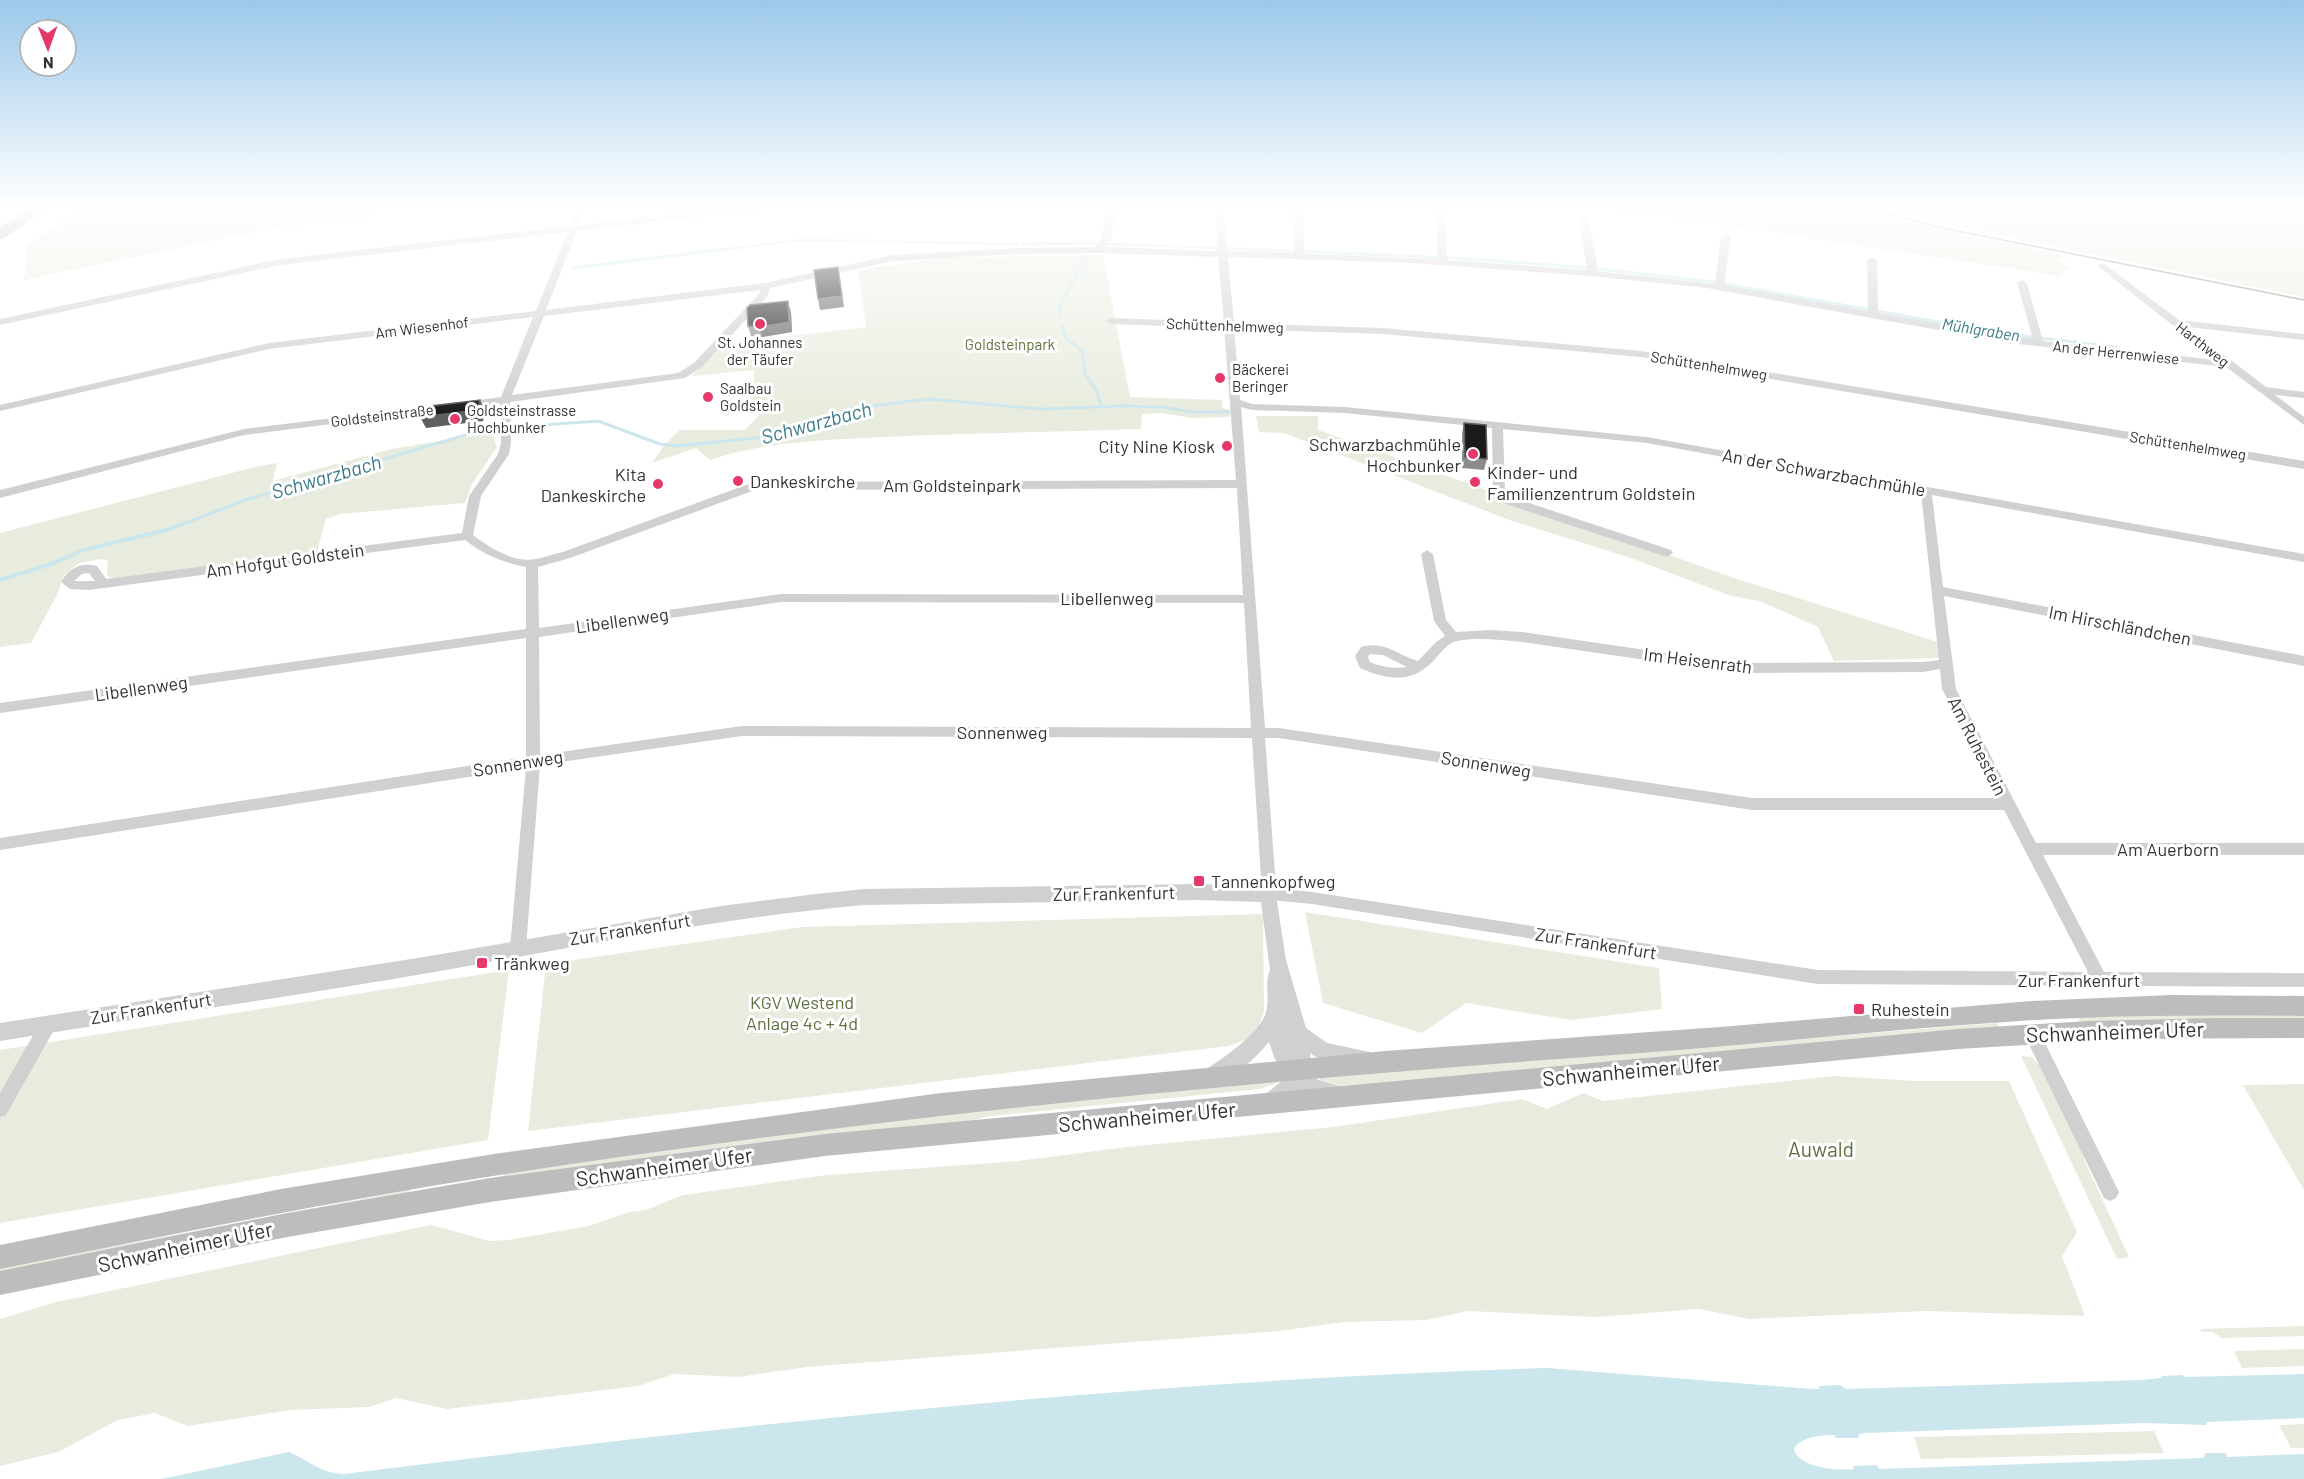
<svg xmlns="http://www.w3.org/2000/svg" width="2304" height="1479" font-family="Barlow,sans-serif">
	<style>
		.green { fill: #e8ecde }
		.water { fill: #cbe6ec }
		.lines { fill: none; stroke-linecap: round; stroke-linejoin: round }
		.stream-far1 { stroke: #cbe6ec; stroke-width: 3 }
		.stream { stroke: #cbe6ec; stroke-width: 4 }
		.minor { fill: #d0d0d0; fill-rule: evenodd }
		.tertiary { fill: #d0d0d0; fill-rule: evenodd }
		.secondary { fill: #bdbdbd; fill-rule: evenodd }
		.motorway { fill: #9a9a9a; fill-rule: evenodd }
		.tram { stroke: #888; stroke-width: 1.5 }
		.wall { fill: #8c8c8c }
		.shaded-wall { fill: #5f5f5f }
		.building { fill: #1a1a1a; stroke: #5f5f5f; stroke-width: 1.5 }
		.poi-dot { fill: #e63869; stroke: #fff; stroke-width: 2 }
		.labels { text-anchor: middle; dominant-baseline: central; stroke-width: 6; stroke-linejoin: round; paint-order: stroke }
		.far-street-label { font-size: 15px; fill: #333; stroke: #fff }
		.far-poi-label { font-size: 15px; fill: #333; stroke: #fff; text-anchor: start }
		.far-park-label { font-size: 15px; fill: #60703f; stroke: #fff }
		.far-water-label { font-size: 16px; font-style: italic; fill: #3a7b8a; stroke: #fff }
		.poi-label { font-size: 18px; fill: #333; stroke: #fff; text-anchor: start }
		.street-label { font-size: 18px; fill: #333; stroke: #fff }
		.park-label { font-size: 18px; fill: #60703f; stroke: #fff }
		.water-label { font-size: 20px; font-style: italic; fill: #3a7b8a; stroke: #fff }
		.near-street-label { font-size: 21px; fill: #333; stroke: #fff }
		.near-park-label { font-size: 21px; fill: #60703f; stroke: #fff }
	</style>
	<rect width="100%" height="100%" fill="#fff"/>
	<g class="green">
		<polygon points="83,207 374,207 370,219 279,227 24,280 28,244"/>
		<polygon points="1557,207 1712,207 1799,215 1801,207 1860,207 1904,221 2069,256 2057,259 2069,267 2060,276 1658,215"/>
		<polygon points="1880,207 2304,207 2304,297 1935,222"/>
		<path d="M 1103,255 L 1130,397 L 1222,400 L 1223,409 L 1229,409 L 1230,417 L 1192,418 L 1162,413 L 1142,414 L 1141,429 C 1056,432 971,433 885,437 C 825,440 767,441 710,460 L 696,448 L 652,463 L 665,444 L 680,430 L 745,430 L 760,414 L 753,408 L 754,370 L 692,376 L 725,344 L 866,327 L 858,270 L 943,258 Z"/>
		<polygon points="1256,416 1318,416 1318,430 1734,578 1938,642 1939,658 1834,661 1818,627 1760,601 1731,596 1628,557 1512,521 1284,433 1259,432"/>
		<polygon points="491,433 497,447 472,484 465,503 340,514 326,519 317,551 113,579 107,575 108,561 101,559 79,563 64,575 57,595 31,643 0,647 0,533 259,466 277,463 273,481 391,449"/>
		<polygon points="1305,912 1659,968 1662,1009 1571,1020 1466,1003 1422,1033 1323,1003"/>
		<polygon points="1263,914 1264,1011 1255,1037 1228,1046 528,1131 546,964 802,927"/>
		<polygon points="509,970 488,1140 0,1223 0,1050"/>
		<polygon points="2304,1013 2304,1020 2080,1022 2078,1017"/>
		<polygon points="1998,1023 1999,1027 1338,1088 1320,1080 1319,1076"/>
		<polygon points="2021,1056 2031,1057 2048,1073 2083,1140 2084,1160 2129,1257 2117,1259"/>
		<polygon points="1834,1076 1916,1081 2009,1081 2077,1232 2062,1256 2085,1316 1926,1311 1749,1319 1699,1309 1596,1317 1468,1311 1427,1320 1344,1322 1279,1331 807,1367 739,1377 674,1374 638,1386 447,1409 396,1398 369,1407 291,1410 188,1426 155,1413 118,1420 58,1452 0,1466 0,1319 56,1302 431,1225 490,1241 508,1240 589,1226 629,1212 646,1210 683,1195 827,1175 1018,1161 1126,1147 1333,1127 1522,1099 1547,1109 1583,1093 1603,1101"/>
		<polygon points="1277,1080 1277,1083 1260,1089 990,1116 966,1122 695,1151 504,1178 504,1174 856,1122"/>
		<polygon points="2304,1084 2304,1190 2243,1085"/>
		<polygon points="409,1190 409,1193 0,1273 0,1268"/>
		<polygon points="2304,1326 2304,1336 2221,1338 2213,1332 2202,1332 2200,1329"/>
		<polygon points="2304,1349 2304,1366 2242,1368 2234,1351"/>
		<polygon points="2304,1424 2304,1448 2291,1448 2279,1425"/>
		<polygon points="2154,1431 2164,1453 1921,1459 1914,1437"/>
	</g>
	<path class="water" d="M 1548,1368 L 1812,1389 L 1820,1389 L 1818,1386 L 1840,1385 L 1846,1389 L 2143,1380 L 2160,1378 L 2162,1376 L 2182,1375 L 2185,1377 L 2304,1374 L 2304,1418 L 2207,1422 L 2206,1425 L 2144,1423 L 1866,1433 L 1859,1434 L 1858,1438 L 1835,1438 L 1835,1435 C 1822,1435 1800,1437 1794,1449 C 1799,1468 1838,1471 1854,1469 L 1853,1466 L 1877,1465 L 1879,1469 L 2204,1458 L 2205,1453 L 2226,1453 L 2227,1457 L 2304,1454 L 2304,1479 L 161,1479 L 289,1452 C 311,1461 319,1473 344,1474 C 744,1424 1145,1380 1548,1368 Z"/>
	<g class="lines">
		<g class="stream-far1">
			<polyline points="1022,244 1092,243 1340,253 1455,258 1591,268 1713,282 2007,334 2116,347"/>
			<polyline points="573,268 801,240 1017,244"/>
			<polyline points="1061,314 1059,307 1087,255"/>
			<polyline points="1062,326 1066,338 1082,351 1085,375 1096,390 1102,407"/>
			<polyline points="181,525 248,499 486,429 598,421 660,444 678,446 773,436 849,409 928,399 1042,409 1123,406 1163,407 1192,412 1230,412"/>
		</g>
		<g class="stream">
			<polyline points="170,529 185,523"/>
			<polyline points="0,580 54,563 83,550 167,530"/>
		</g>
		<g class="minor">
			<path d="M 578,207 L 586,207 L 579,225 L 736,207 L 764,207 L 760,210 L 577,231 L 546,310 L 765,283 L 893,255 L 1019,248 L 1095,247 L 1101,240 L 1107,207 L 1115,207 L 1111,241 L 1105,247 L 1218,251 L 1215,207 L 1223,207 L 1227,251 L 1294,253 L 1295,207 L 1303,207 L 1304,254 L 1437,259 L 1437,210 L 1441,207 L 1445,210 L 1447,260 L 1587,270 L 1579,219 L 1584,216 L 1589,219 L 1597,263 L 1596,271 L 1715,284 L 1721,236 L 1726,233 L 1731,236 L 1724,285 L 1868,311 L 1867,260 L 1872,257 L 1877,260 L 1878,313 L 2033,339 L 2017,283 L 2022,280 L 2027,283 L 2043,341 L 2217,360 L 2100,268 L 2098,266 L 2103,263 L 2179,320 L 2304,334 L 2304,340 L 2188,327 L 2266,387 L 2304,392 L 2304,398 L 2275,395 L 2304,417 L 2304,425 L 2226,367 L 2010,343 L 1707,288 L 1591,276 L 1412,263 L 1228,257 L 1234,323 L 1383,328 L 1641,351 L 2304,461 L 2304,469 L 1641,357 L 1383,334 L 1234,329 L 1240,400 L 1252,404 L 1345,407 L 1647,437 L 2304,554 L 2304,562 L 1932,495 L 1943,587 L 2304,656 L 2304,666 L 1944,596 L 1956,689 L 2036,843 L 2304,843 L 2304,855 L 2043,855 L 2104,972 L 2304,973 L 2304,987 L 1818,984 L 1312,904 L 1269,900 L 1264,898 L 1262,894 L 1252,738 L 742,736 L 540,765 L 526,948 L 523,953 L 518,955 L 513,953 L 510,948 L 526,768 L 0,850 L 0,838 L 526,757 L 526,638 L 0,713 L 0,703 L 526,629 L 526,567 C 502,562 484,555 465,540 L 89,590 L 70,589 L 61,582 C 69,568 81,562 97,566 L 106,579 L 462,533 L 469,496 L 498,454 L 501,443 L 500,403 L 464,408 L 459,405 L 464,402 L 501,397 L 533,317 L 269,349 L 0,411 L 0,405 L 269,343 L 536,311 L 568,232 L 280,265 L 0,325 L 0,319 L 280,259 L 570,226 ZM 1098,253 L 1218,257 L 1224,322 L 1110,318 L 1105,321 L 1110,324 L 1224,328 L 1236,480 L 754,482 L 563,552 C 553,554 544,558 535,559 C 513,563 489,547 473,535 L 481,496 L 509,454 L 511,443 L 510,402 L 685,378 L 702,367 L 767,297 L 770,288 L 893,261 L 1019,254 ZM 760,290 L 759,294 L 694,363 L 678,373 L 512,395 L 544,316 ZM 1241,407 L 1252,410 L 1345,413 L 1492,428 L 1493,492 L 1503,503 L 1667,557 L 1673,553 L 1671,550 L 1511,497 L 1505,491 L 1503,429 L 1647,443 L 1921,493 L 1939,660 L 1923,662 L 1735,663 L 1522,632 L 1490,630 L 1456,632 L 1446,620 L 1433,554 L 1427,550 L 1421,554 L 1434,621 L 1445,636 L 1436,642 L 1418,661 C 1398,655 1384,640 1361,647 L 1355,656 L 1360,668 C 1390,681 1413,684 1436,658 C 1442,651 1448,643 1457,641 C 1478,637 1501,640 1522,642 L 1735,673 L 1923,672 L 1940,669 L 1942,689 L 1999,798 L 1752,798 L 1279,728 L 1265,728 ZM 1237,488 L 1243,595 L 781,594 L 539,628 L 538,567 L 570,558 L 755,490 ZM 89,573 L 95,581 L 74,581 L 82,574 ZM 781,602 L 1244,603 L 1251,728 L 742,726 L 540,755 L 539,637 ZM 1370,654 L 1383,655 L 1407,667 C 1394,669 1382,667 1370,662 L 1368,657 ZM 1265,738 L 1279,738 L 1752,810 L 2004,810 L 2088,972 L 1818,970 L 1312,892 L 1276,888 Z"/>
			<polygon points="1730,207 1792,207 1782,214 1734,210"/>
			<polygon points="439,405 443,406 443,410 244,435 0,498 0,490 244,429"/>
			<polygon points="49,1016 55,1018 57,1023 55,1028 6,1115 0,1117 0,1093 43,1018"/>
			<polygon points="2032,1027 2038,1029 2116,1186 2119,1192 2116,1198 2110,1201 2104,1198 2024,1034 2026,1029"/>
		</g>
		<path class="tertiary" d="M 1197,884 L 1269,886 L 1275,889 L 1286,960 L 1306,1028 L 1327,1043 L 1370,1052 L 1373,1059 L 1370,1066 C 1355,1071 1323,1063 1310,1053 L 1312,1069 L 1310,1074 L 1319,1080 L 1343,1088 L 1346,1095 L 1343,1102 L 1336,1105 L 1300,1090 L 1276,1111 L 1269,1114 L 1262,1111 L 1259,1104 L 1262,1097 L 1285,1078 L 1274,1057 L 1269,1042 C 1254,1060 1234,1078 1212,1086 L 1205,1084 L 1202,1077 L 1205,1070 C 1223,1058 1260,1034 1266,1012 C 1270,998 1264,983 1270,970 L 1261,902 L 1197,900 L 864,905 C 719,918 577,947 434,972 C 290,997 145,1017 0,1041 L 0,1023 L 424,957 L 721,906 L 816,894 L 864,889 Z"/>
		<g class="secondary">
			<path d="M 2171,995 L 2304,996 L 2304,1016 C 2214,1015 2125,1015 2036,1020 C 1904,1028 1772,1043 1641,1053 C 1257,1080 873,1117 493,1176 C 328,1202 164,1236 0,1269 L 0,1245 L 281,1189 L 494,1154 L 941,1093 L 1385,1051 L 1720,1027 L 2031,1001 Z"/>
			<polygon points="2218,1018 2304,1018 2304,1038 2131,1039 1958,1049 825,1156 490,1202 282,1238 0,1295 0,1271 282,1214 490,1178 825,1134 1958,1029 2088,1021"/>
		</g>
		<polygon class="motorway" points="30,207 49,207 6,237 0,239 0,227"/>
		<polyline class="tram" points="1865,207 1938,227 2304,300"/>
	</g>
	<g class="wall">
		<polygon points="791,312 792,332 762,337 751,336 748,326"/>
		<polygon points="1464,423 1487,459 1484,470 1462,468 1462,433"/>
	</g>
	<g class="shaded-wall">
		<polygon points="838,267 844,307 820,310 818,299"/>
		<polygon points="788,301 791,312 792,332 762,337 760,327"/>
		<polygon points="480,400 485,411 483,421 426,428 420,417"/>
	</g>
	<g class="building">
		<polygon points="838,267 842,296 818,299 814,270"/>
		<polygon points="788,301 789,322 760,327 748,326 747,308 750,305"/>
		<polygon points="480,400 478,410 420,417 422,407"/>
		<polygon points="1464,423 1486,425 1487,459 1465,457"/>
	</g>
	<linearGradient id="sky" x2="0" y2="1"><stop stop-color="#9cc8ea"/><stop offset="0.5" stop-color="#fff"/><stop offset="1" stop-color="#fff" stop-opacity="0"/></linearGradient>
	<rect width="2304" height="414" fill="url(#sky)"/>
	<g class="poi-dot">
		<circle cx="760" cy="324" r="6"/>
		<circle cx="1220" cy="378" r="6"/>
		<circle cx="708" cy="397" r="6"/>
		<circle cx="455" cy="419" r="6"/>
		<circle cx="1227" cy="446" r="6"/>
		<circle cx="1473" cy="454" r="6"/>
		<circle cx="738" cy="481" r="6"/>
		<circle cx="1475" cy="482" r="6"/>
		<circle cx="658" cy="484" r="6"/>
		<rect x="1193" y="875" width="12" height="12" rx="3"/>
		<rect x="476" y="957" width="12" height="12" rx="3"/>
		<rect x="1853" y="1003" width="12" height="12" rx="3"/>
	</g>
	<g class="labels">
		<g class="far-street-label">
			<text transform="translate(1225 325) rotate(2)">Schüttenhelmweg</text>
			<text transform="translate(422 327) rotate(-7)">Am Wiesenhof</text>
			<text transform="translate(2203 344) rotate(38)">Harthweg</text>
			<text transform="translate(2116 352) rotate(6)">An der Herrenwiese</text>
			<text transform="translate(1709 365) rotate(9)">Schüttenhelmweg</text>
			<text transform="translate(382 415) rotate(-7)">Goldsteinstraße</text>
			<text transform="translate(2188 445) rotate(9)">Schüttenhelmweg</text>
		</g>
		<g class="far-poi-label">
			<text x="760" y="342" text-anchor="middle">St. Johannes<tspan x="760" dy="17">der Täufer</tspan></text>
			<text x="1232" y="369">Bäckerei<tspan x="1232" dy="17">Beringer</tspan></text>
			<text x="720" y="388">Saalbau<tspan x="720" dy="17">Goldstein</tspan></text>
			<text x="467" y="410">Goldsteinstrasse<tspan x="467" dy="17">Hochbunker</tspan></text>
		</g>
		<g class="far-park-label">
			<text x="1010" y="344">Goldsteinpark</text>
		</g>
		<g class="far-water-label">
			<text transform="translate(1981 329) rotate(9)">Mühlgraben</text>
		</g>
		<g class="poi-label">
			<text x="1461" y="444" text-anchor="end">Schwarzbachmühle<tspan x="1461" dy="21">Hochbunker</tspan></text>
			<text x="1215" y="446" text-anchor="end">City Nine Kiosk</text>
			<text x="1487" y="472">Kinder- und<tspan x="1487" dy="21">Familienzentrum Goldstein</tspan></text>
			<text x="646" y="474" text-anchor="end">Kita<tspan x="646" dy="21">Dankeskirche</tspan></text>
			<text x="750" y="481">Dankeskirche</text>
			<text x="1211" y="881">Tannenkopfweg</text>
			<text x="494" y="963">Tränkweg</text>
			<text x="1871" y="1009">Ruhestein</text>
		</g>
		<g class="street-label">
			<text transform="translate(1824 472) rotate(10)">An der Schwarzbachmühle</text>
			<text x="952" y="485">Am Goldsteinpark</text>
			<text transform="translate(285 560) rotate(-8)">Am Hofgut Goldstein</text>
			<text x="1107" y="598">Libellenweg</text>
			<text transform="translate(622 620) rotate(-8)">Libellenweg</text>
			<text transform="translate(2120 625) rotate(11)">Im Hirschländchen</text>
			<text transform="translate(1698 660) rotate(7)">Im Heisenrath</text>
			<text transform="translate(141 688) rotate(-8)">Libellenweg</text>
			<text x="1002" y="732">Sonnenweg</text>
			<text transform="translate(1978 746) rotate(63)">Am Ruhestein</text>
			<text transform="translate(518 763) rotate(-9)">Sonnenweg</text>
			<text transform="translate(1486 764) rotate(9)">Sonnenweg</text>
			<text x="2168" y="849">Am Auerborn</text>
			<text transform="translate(1114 893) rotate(-1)">Zur Frankenfurt</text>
			<text transform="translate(630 929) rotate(-9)">Zur Frankenfurt</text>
			<text transform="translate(1596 943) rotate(9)">Zur Frankenfurt</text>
			<text x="2079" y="980">Zur Frankenfurt</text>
			<text transform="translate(151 1008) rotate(-9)">Zur Frankenfurt</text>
		</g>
		<g class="park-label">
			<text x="802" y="1002">KGV Westend<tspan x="802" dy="21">Anlage 4c + 4d</tspan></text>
		</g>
		<g class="water-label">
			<text transform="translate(816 422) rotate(-15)">Schwarzbach</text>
			<text transform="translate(326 476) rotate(-16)">Schwarzbach</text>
		</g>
		<g class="near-street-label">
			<text transform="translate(2115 1031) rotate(-2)">Schwanheimer Ufer</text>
			<text transform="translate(1631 1070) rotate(-5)">Schwanheimer Ufer</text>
			<text transform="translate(1147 1116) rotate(-5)">Schwanheimer Ufer</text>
			<text transform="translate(664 1166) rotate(-8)">Schwanheimer Ufer</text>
			<text transform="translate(185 1246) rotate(-12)">Schwanheimer Ufer</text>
		</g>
		<g class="near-park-label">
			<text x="1821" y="1148">Auwald</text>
		</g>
	</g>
	<g transform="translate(48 48) rotate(179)"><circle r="28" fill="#ffffff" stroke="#adadad" stroke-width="1.5"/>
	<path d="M0-4.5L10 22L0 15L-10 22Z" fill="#e63869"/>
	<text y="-9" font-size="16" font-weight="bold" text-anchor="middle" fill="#333333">N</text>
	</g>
</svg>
